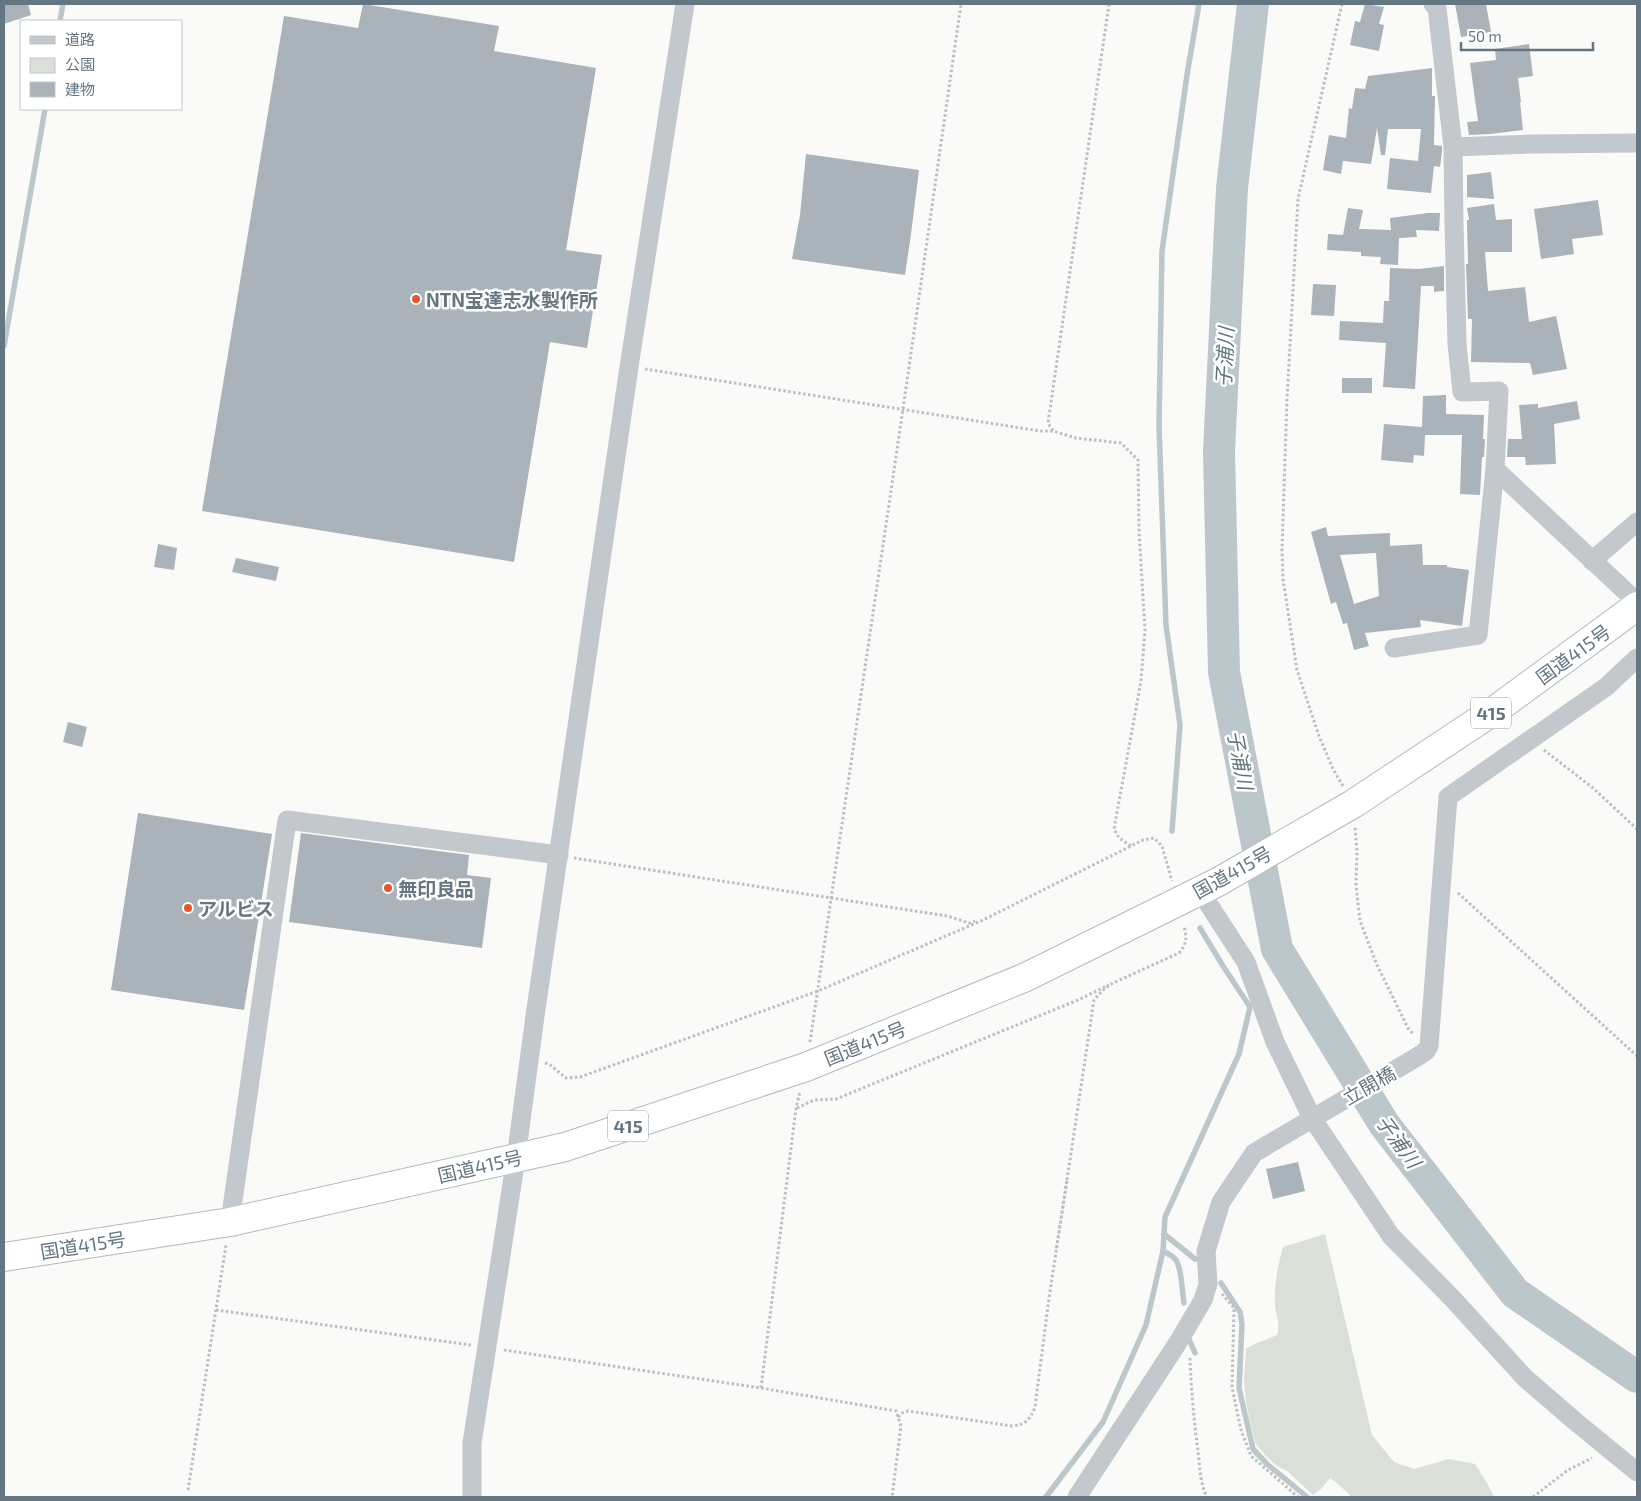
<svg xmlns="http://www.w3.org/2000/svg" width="1641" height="1501" font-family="'Exo 2','Noto Sans JP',sans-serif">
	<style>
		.green { fill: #dadfd7 }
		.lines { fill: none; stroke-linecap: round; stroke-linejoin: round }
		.stream { stroke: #bbc7cb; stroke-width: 5.5 }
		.river { stroke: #bbc7cb; stroke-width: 32 }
		.building { fill: #aab3b9; fill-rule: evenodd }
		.highway-casing { stroke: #b4b9bd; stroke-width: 30 }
		.path { stroke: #bbbfc2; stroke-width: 3; stroke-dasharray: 2.5 2.5; stroke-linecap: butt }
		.minor { stroke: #c3c8cc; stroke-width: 19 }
		.highway { stroke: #fff; stroke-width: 28 }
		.poi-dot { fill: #e4572e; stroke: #fff; stroke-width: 2 }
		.labels { text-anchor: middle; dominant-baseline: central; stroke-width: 5; stroke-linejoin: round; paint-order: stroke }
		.shield { fill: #fff; stroke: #939fa8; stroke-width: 1 }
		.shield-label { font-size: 18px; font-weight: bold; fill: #657683 }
		.poi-label { font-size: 19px; font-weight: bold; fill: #657683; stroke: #fff; text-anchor: start }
		.street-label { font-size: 19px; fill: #657683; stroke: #fff }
		.water-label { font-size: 20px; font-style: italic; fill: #60757c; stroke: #fff }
	</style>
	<rect width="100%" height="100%" fill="#fafaf8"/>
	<path class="green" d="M 1325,1234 L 1372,1435 L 1394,1462 L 1414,1469 L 1449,1459 L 1475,1464 L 1487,1483 L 1494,1497 L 1352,1497 L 1337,1483 L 1330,1478 L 1321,1489 L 1313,1495 L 1287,1471 L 1277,1466 L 1266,1456 L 1255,1443 L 1246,1403 L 1244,1379 L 1246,1349 C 1256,1342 1267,1340 1277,1335 C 1281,1321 1275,1315 1275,1303 C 1274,1284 1278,1266 1283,1247 Z"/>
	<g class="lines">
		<g class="stream">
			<polyline points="60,21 63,4"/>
			<polyline points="4,346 45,109"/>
			<polyline points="1172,831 1180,725 1166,625 1159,425 1162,251 1187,75 1199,4"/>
			<polyline points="1164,1234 1195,1259"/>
			<path d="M 1163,1251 C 1167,1253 1173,1256 1176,1260 C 1182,1269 1182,1292 1184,1303"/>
			<polyline points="1221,1283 1240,1312 1242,1324 1239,1388 1253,1449 1267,1464 1307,1497"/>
			<polyline points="1188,1337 1195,1353"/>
			<polyline points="1046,1497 1103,1422 1146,1325 1163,1251 1165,1217 1239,1054 1250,1007 1223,966 1200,928"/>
		</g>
		<polyline class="river" points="1253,4 1232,188 1219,451 1224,672 1277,949 1384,1124 1515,1293 1637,1377"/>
	</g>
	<g class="building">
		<polygon points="4,4 28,4 31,15 4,24"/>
		<polygon points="363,4 499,26 494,51 596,68 566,250 602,255 587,348 550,342 514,562 202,511 284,16 358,28"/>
		<polygon points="1365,4 1384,7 1379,24 1384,25 1379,51 1350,45 1355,21 1360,22"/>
		<polygon points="1455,4 1486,4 1491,32 1461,37"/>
		<polygon points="1529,44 1533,76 1518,78 1521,102 1520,102 1523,130 1490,134 1469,135 1467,122 1478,121 1470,63 1496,60 1495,49"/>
		<polygon points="1432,68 1432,96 1435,96 1434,145 1442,146 1442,152 1440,167 1434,166 1431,193 1387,189 1390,158 1418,161 1421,129 1388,129 1385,155 1381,155 1377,128 1371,164 1343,161 1341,174 1323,170 1329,135 1346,138 1349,108 1352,109 1355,88 1365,89 1368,76"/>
		<polygon points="806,154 919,170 911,234 905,275 792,259 800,215"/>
		<polygon points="1491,172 1494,199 1467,197 1467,175"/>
		<polygon points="1598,200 1603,235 1572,239 1574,254 1541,259 1534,209"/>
		<polygon points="1494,204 1496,220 1512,219 1512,252 1485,252 1488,291 1525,287 1529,322 1556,316 1567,369 1533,375 1530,363 1471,362 1472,319 1468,319 1466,264 1468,264 1467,220 1469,220 1467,208"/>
		<polygon points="1348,208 1363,210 1359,229 1391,230 1390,218 1428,213 1440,213 1439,231 1416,230 1417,237 1399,238 1398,265 1380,264 1381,257 1361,256 1361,252 1327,250 1328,234 1343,235"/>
		<polygon points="1444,266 1444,291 1434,292 1434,286 1421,286 1415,389 1383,387 1386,343 1339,340 1340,321 1383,323 1384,301 1389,301 1390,268 1419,269"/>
		<polygon points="1313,284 1336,285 1334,316 1311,315"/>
		<rect x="1342" y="378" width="30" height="15"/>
		<polygon points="1446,395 1446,414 1484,415 1483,439 1485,439 1484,457 1482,457 1480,495 1460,494 1462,435 1425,435 1424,456 1414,455 1413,463 1381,460 1384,424 1422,427 1423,396"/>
		<polygon points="1577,401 1580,419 1554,424 1556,464 1526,465 1525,457 1507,457 1508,439 1522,439 1519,405 1538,404 1538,408"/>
		<path d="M 1326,527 L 1328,536 L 1390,533 L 1390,546 L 1422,544 L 1423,565 L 1447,565 L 1447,567 L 1469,570 L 1462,626 L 1420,620 L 1421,627 L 1365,633 L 1369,646 L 1354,650 L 1347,623 L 1343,624 L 1336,602 L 1331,604 L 1311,532 ZM 1376,553 L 1379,596 L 1354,604 L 1340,555 Z"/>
		<polygon points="158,544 177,548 174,570 154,567"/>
		<polygon points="236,558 279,567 276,581 232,572"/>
		<polygon points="68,722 87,727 82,747 63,742"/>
		<polygon points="138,813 272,834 244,1010 111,990"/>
		<polygon points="301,833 469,855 467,875 491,878 482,948 289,922"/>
		<polygon points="1298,1162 1305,1191 1273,1199 1266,1169"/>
	</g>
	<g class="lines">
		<defs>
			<polyline id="highway" points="4,1257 230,1222 565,1147 806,1067 1026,977 1218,882 1353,804 1498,708 1637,606"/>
		</defs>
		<use href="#highway" class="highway-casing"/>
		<g class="path">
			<polyline points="1109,4 1048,423 1053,431 1076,438 1121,443 1138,460 1139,531 1145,630 1141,681 1114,829 1119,838 1131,846"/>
			<polyline points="1342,4 1298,199 1287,399 1282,550 1283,579 1297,670 1319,736 1333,769 1343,786"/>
			<polyline points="645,369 1040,431 1053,431"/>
			<polyline points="1544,750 1593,788 1637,829"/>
			<polyline points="1355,828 1357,851 1356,885 1360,921 1377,965 1408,1028 1413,1034"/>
			<polyline points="574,858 947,916 969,923 975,921"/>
			<polyline points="1458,893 1637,1056"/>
			<polyline points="810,1042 903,409 961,4"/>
			<polyline points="545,1063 549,1064 566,1078 580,1077 818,991 983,920 1143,840 1154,838 1162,846 1172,881"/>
			<polyline points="797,1108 814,1100 836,1099 1078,1000 1109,985"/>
			<path d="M 1067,1180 L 1094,1000 L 1104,989 L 1113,983 L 1179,953 C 1187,944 1187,938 1184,926"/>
			<polyline points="1222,1294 1234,1308 1232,1387 1241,1430 1251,1456 1298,1497"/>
			<polyline points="216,1310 471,1345"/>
			<polyline points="504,1350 761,1388 896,1411 901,1426 892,1497"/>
			<path d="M 1190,1358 C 1191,1389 1194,1420 1198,1451 C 1200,1467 1200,1484 1207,1497"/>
			<polyline points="761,1388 796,1108 800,1092"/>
			<path d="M 898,1417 L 902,1413 L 908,1411 L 1012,1426 C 1025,1425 1031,1419 1035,1407 L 1049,1298 L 1067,1180 L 1056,1251"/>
			<polyline points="188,1490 226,1245"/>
			<polyline points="1533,1497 1568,1470 1592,1458"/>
		</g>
		<g class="minor">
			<polyline points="1453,147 1533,144 1637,143"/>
			<polyline points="1495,469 1637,602"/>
			<polyline points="1592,561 1637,522"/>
			<polyline points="1394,648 1478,635 1495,469 1499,391 1462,392 1457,344 1454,223 1453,147 1437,8 1433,4"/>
			<polyline points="1200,891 1246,962 1275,1042 1312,1118 1391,1236 1452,1298 1525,1378 1576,1422 1637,1472"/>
			<polyline points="230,1222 287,820 559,855"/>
			<polyline points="472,1497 472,1443 516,1158 535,1016 629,367 685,4"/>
			<polyline points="1077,1497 1177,1344 1203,1300 1208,1284 1206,1251 1221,1202 1254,1153 1417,1057 1426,1051 1429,1046 1448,797 1606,687 1637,658"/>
		</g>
		<use href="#highway" class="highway"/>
	</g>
	<g class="poi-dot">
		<circle cx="416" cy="299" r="5"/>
		<circle cx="388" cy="888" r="5"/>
		<circle cx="188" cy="908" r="5"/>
	</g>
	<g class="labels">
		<g class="shield">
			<rect x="1471" y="697.5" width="40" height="31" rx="4"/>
			<rect x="608" y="1110.5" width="40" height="31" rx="4"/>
		</g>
		<g class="shield-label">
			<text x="1491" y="713">415</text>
			<text x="628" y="1126">415</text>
		</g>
		<g class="poi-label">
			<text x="426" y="299">NTN宝達志水製作所</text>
			<text x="398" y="888">無印良品</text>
			<text x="198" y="908">アルビス</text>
		</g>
		<g class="street-label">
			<text transform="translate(1573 654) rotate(-36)">国道415号</text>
			<text transform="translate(1232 872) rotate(-29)">国道415号</text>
			<text transform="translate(865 1043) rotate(-22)">国道415号</text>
			<text transform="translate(1369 1085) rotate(-30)">立開橋</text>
			<text transform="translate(480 1166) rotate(-13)">国道415号</text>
			<text transform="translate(83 1245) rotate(-9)">国道415号</text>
		</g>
		<g class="water-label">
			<text transform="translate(1224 357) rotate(-87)">子浦川</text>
			<text transform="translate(1241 760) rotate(79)">子浦川</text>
			<text transform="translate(1399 1141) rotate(54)">子浦川</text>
		</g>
	</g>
	<rect width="1641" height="1501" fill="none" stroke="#657683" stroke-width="10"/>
	<rect x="20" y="20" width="162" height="90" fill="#ffffff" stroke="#c1c8cd"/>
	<rect x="30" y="36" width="25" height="8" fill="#c3c8cc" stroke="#c1c8cd"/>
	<text x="65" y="45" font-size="15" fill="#657683">道路</text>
	<rect x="30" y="58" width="25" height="15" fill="#dadfd7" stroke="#c1c8cd"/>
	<text x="65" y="70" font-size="15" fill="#657683">公園</text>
	<rect x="30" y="82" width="25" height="15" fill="#aab3b9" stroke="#c1c8cd"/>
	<text x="65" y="95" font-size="15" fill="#657683">建物</text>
	<path d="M1461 42v8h132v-8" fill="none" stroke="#657683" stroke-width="2.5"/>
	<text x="1468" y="42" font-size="15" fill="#657683" stroke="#ffffff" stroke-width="4" paint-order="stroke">50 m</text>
</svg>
